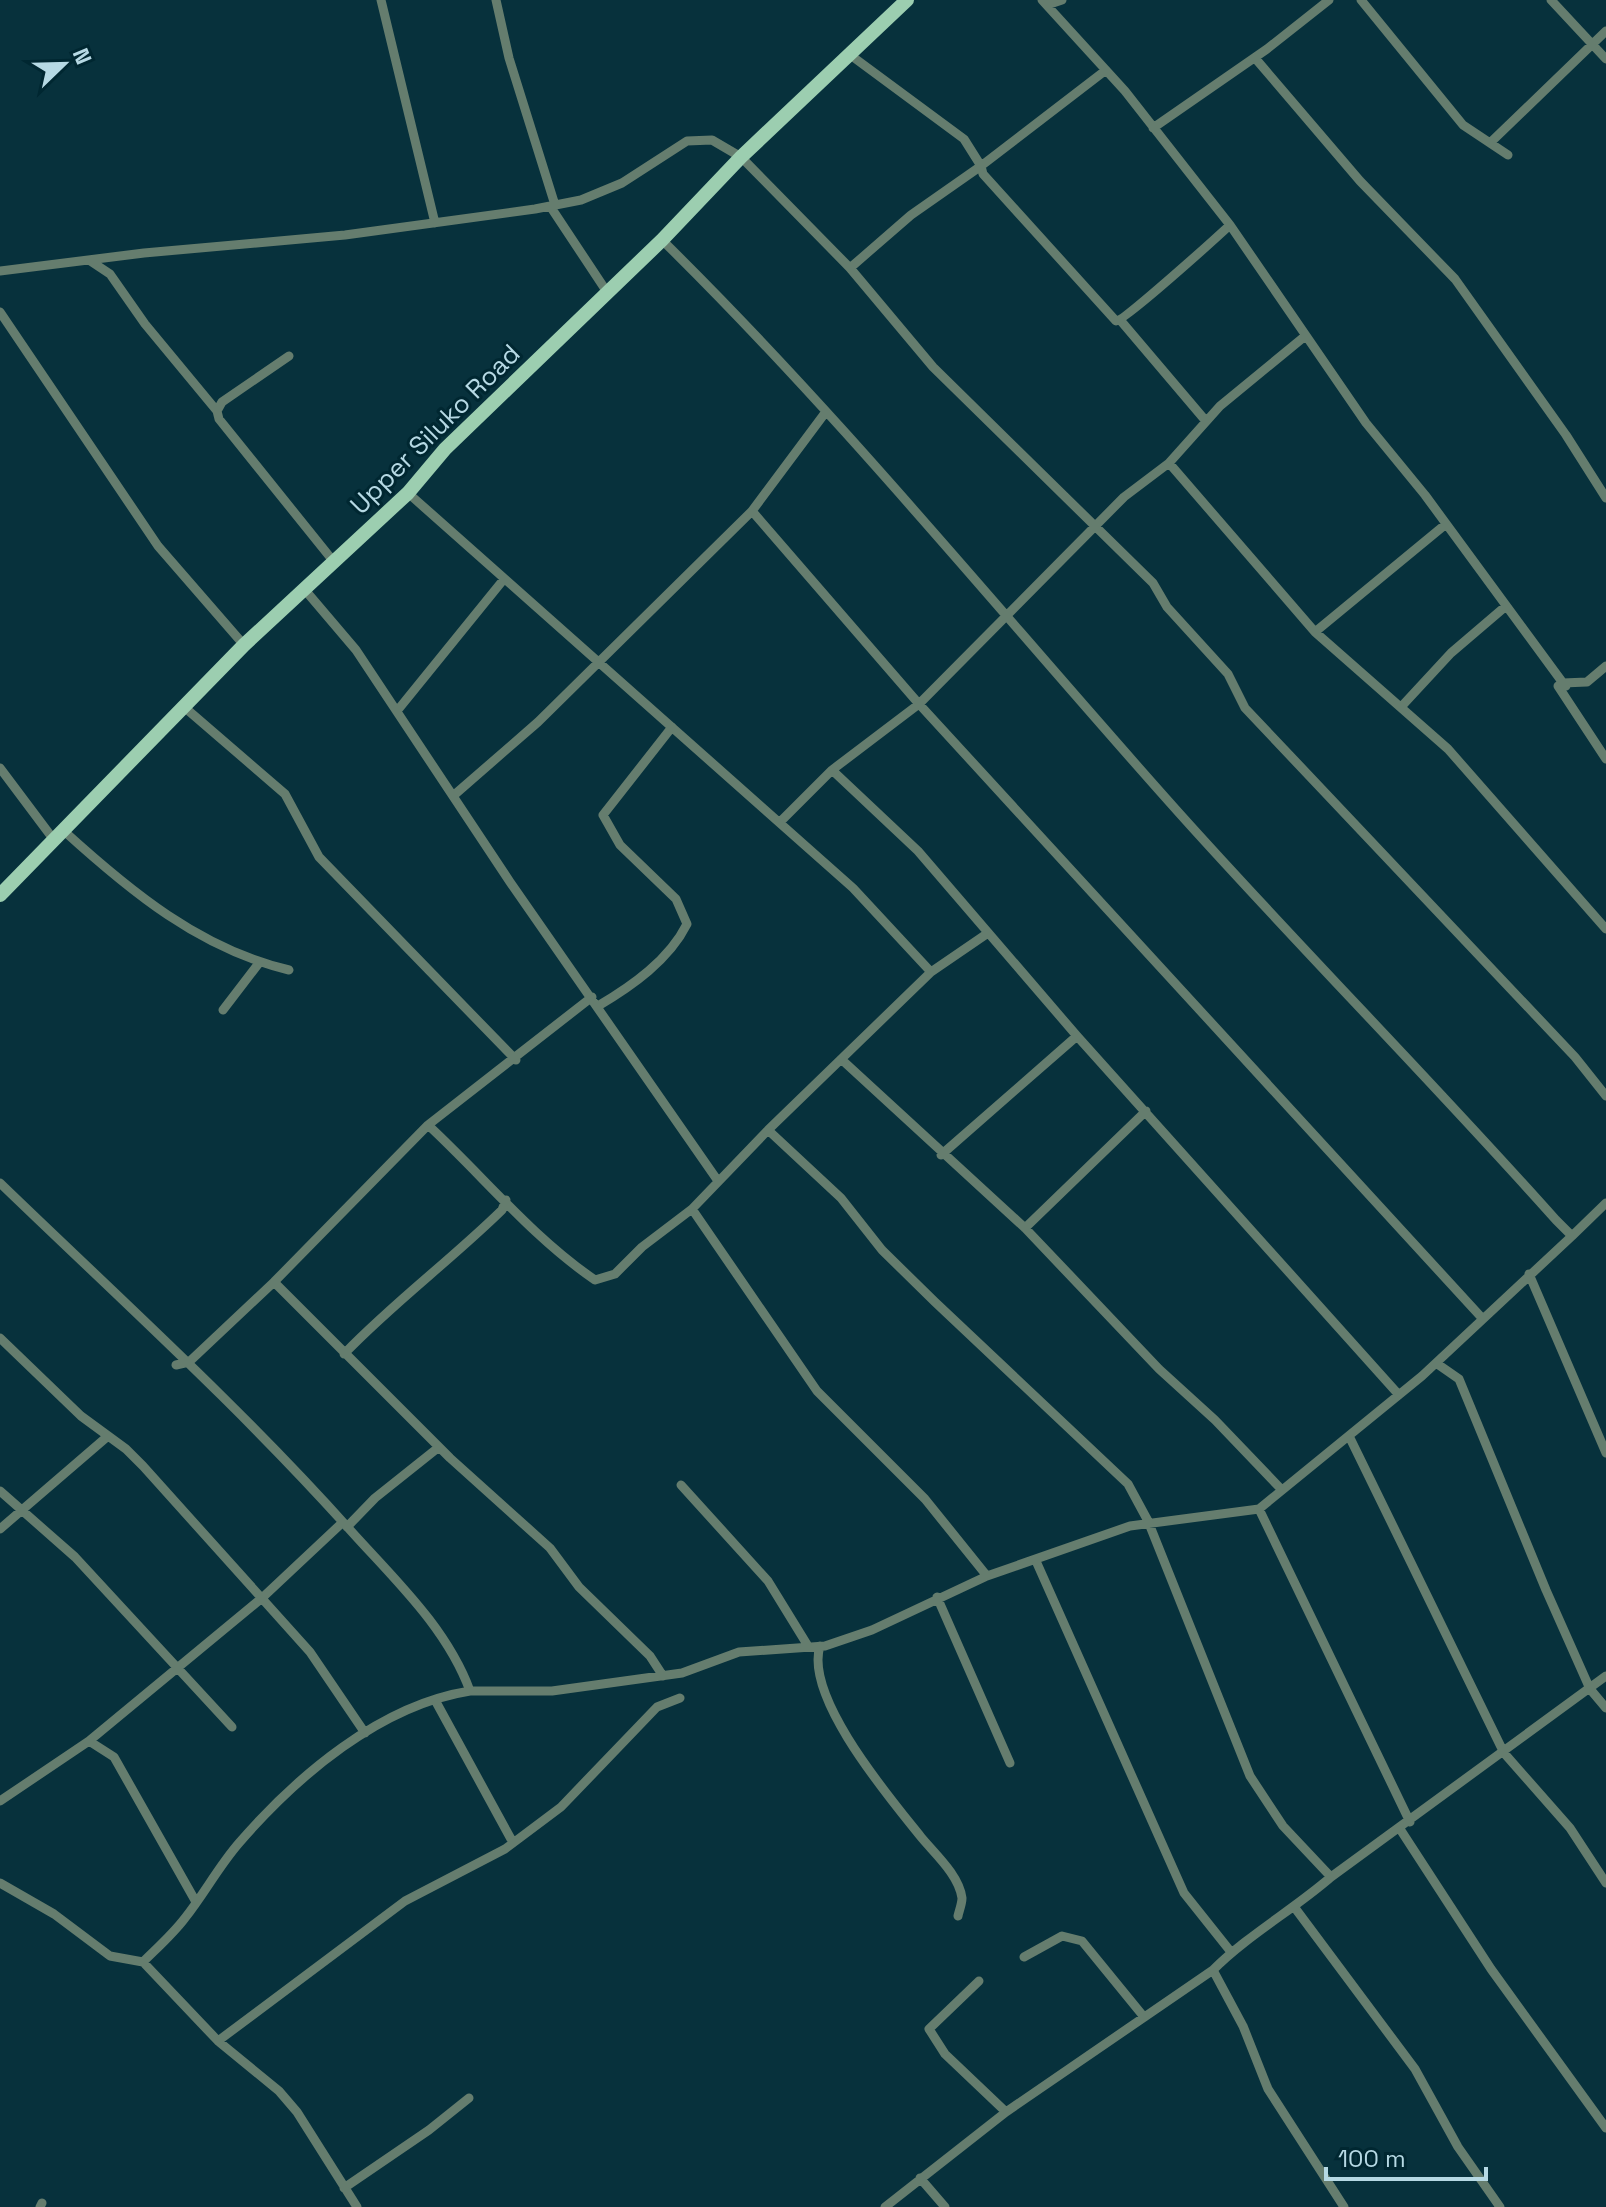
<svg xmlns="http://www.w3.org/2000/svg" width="1606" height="2207" font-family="'Space Grotesk',sans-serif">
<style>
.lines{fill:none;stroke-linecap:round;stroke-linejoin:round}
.minor{stroke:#657d6e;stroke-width:9}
.primary{stroke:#9cceb0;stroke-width:14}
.labels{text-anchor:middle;stroke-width:6;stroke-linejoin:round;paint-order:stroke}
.street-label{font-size:26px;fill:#b6d9e4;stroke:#002731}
</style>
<rect width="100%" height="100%" fill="#07313c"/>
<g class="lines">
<path class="minor" d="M381 0 435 223
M496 0 509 58 555 205
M1042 0 1125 91 1230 225 1366 423 1425 495 1563 683 1587 682 1606 666
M1361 0 1463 125 1508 155
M1551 0 1606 59
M1047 5 1062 0
M849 54 964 139 981 166 911 215 850 268
M1255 58 1360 181 1455 279 1566 435 1606 498
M1106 70 981 166 983 174 1116 321C1124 321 1216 238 1230 225
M1153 128 1267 49 1329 0
M1491 142 1606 31
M550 206 607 292
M662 240C846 421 1008 622 1180 814 1303 951 1433 1082 1556 1220L1572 1236 1606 1203
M89 260 110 274 145 324 217 411
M0 271 144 253 345 235 535 209 581 200 622 183 687 141 712 140 741 157 850 268 933 367 1153 583 1167 607 1228 674 1245 708 1575 1057 1606 1096
M0 312 158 546 244 645
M1121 321 1205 420
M289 356 222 402 217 411 219 419 334 562
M825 413 752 511 919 704 1482 1318
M1169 463 1315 632 1448 749 1606 929
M408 493 853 888 931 972
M305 590 356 650 510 882 718 1181
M1315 632 1446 524
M1566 686H1558L1606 759
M183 706 285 794 319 857 516 1060
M1401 707 1451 653 1506 606
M397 711 504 579
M0 768 54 840
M832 770 918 851 1077 1036 1399 1395
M453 796 538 722 752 511
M780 822 832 770 919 704 1124 497 1169 463 1220 406 1304 337
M64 831C130 891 200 949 289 970
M598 1006C632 986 669 960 687 924L676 899 620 845 603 815 672 727
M223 1010 259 963
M841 1059 1025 1228 1159 1369 1215 1420 1282 1490
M428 1125C484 1177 532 1237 595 1280L615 1274 642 1247 692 1209 768 1130 931 972 988 933
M768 1130 841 1198 882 1250 935 1302 1128 1484 1148 1521 1250 1776 1283 1826 1331 1877
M941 1155 1077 1036
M0 1183C118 1297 241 1408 351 1531 395 1580 447 1628 470 1691 380 1705 297 1776 239 1843 219 1866 204 1894 185 1918 173 1934 157 1948 143 1962
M692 1209 817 1391 925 1499 987 1576
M1025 1228 1146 1111
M1529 1274 1606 1453
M274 1282 450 1458 550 1548 579 1587 650 1656 663 1676
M0 1338 81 1416 126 1449 143 1466 310 1652 365 1733
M344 1354C393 1303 451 1260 502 1210L506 1200
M1436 1363 1459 1379 1546 1590 1590 1689 1606 1708
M176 1365 189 1362 274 1282 428 1125 592 997
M1350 1438 1504 1753 1570 1828 1606 1883
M681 1485 768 1581 808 1646
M0 1491 75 1557 232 1727
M1259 1509 1410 1822
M347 1527 375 1498 439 1447
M0 1529 108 1436
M1036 1561 1184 1893 1231 1952
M937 1597 1010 1763
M820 1646C804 1697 889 1797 921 1837 935 1854 959 1875 962 1898 962 1904 959 1911 958 1916
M470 1691H552L682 1673 739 1652 825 1646 872 1630 987 1576 1130 1526 1259 1509 1422 1376 1572 1236
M435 1700 511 1839
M89 1741 114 1757 196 1902
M0 1801 89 1741 262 1598 343 1522
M1400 1829 1491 1969 1606 2128
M0 1883 54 1914 110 1956 143 1962 218 2041 279 2091 297 2112 357 2207
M1295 1908 1415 2069 1458 2147 1500 2207
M1024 1957 1062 1936 1082 1941 1144 2017
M1213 1970 1243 2026 1268 2089 1344 2207
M979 1981 929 2029 945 2054 1006 2112
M218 2041 405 1901 505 1849 561 1807 657 1707 680 1698
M920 2178 945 2207
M344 2188 429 2130 469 2098
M40 2207 42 2203
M885 2207 1006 2112 1213 1970C1248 1935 1293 1910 1331 1877L1606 1676"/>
<path class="primary" d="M0 895 244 645 408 493 445 449 662 240 741 157 907 0"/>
</g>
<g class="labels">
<g class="street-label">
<text transform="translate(435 429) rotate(-45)" y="9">Upper Siluko Road</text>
</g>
</g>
<g transform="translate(64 64) rotate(67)" stroke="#002731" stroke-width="6" paint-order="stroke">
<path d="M0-6L14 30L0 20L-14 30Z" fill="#b6d9e4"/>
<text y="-12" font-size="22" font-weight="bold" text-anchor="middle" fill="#b6d9e4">N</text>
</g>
<path d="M1326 2167v12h160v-12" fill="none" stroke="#b6d9e4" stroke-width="4"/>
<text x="1338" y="2167" font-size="24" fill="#b6d9e4" stroke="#002731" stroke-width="6" paint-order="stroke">100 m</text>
</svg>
